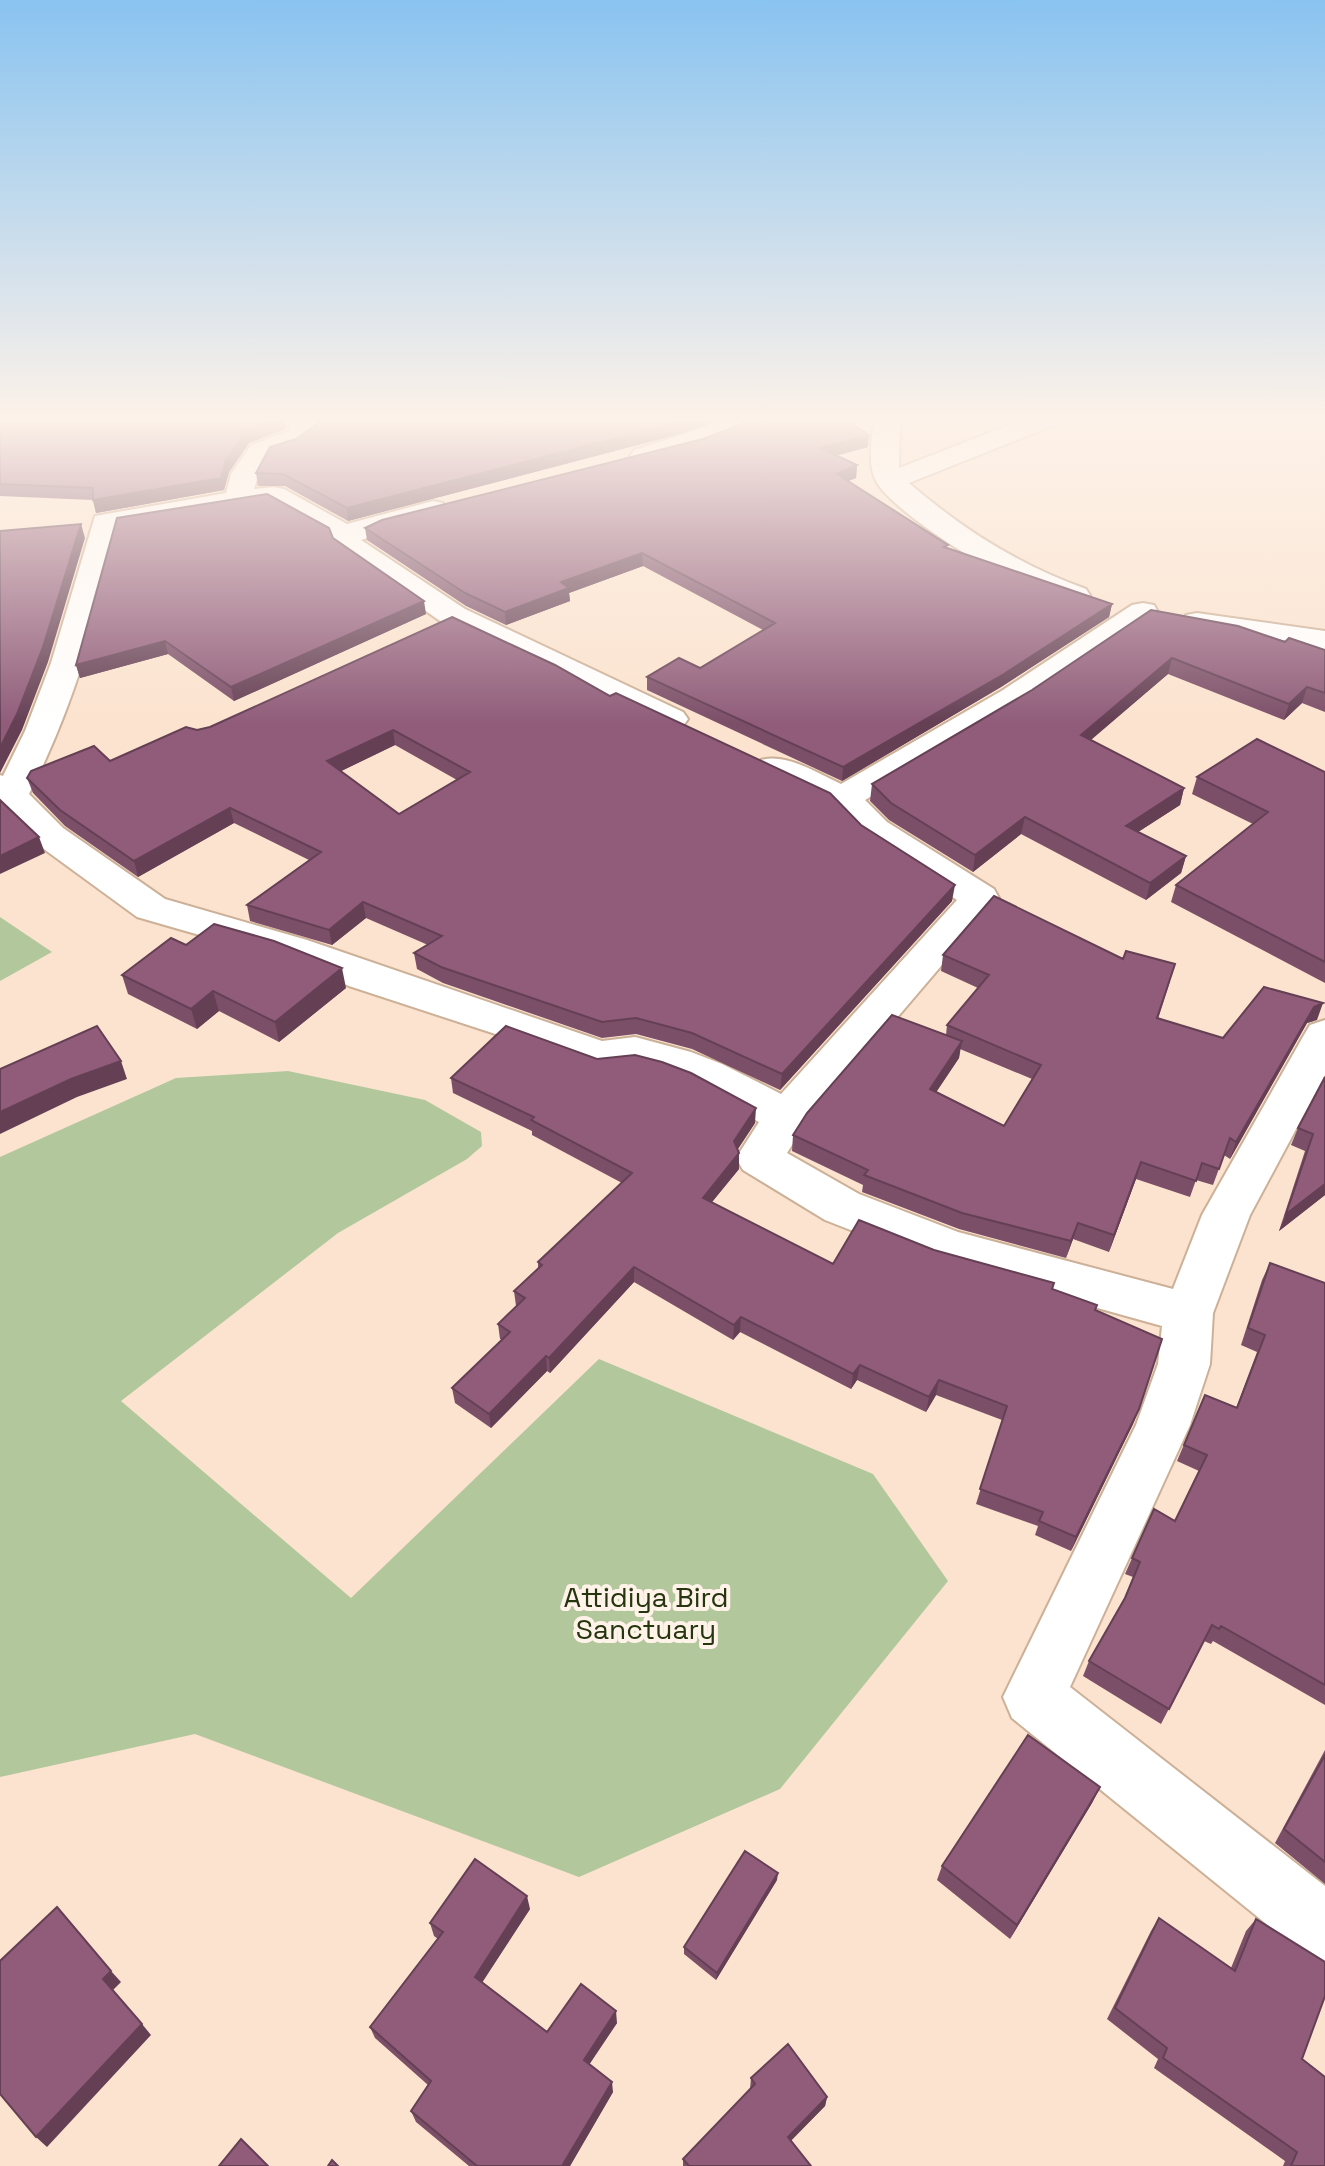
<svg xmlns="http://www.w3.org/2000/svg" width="1325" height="2166" font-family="'Space Grotesk',sans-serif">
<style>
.green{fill:#b2c79c}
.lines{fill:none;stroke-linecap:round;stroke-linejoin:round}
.minor-casing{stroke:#ccb097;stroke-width:4}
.minor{fill:#fff;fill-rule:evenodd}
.wall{fill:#7c4f69;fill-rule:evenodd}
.shaded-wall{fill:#654055}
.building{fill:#905c7a;stroke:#654055;stroke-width:2;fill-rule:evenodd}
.labels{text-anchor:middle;stroke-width:8;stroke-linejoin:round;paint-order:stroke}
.near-park-label{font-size:28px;fill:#25350e;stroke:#fff3e9}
</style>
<rect width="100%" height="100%" fill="#fbe3cf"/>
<path class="green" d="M0 917 52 952 0 981Z
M288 1071 425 1100 481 1132 482 1146 467 1159 338 1233 121 1401 351 1598 599 1359 873 1474 948 1581 780 1789 579 1877 195 1734 0 1777V1157L176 1078Z"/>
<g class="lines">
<defs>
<path id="minor" d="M280 420H312L323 430 296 449 270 457 259 474 254 489 274 487 284 489 347 524 433 501 443 503 447 509 443 515 361 540 465 609 683 712 688 719 683 726 671 729 659 726 443 623 337 549 333 539 270 504 118 528C98 621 72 710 29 794L63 828 165 899 307 940 602 1041 635 1037 691 1052 722 1064 781 1094 957 900 861 838 830 806 761 774 755 767 761 760C787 753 817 773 841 784L1003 690 1132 605 1143 603 1154 605 1158 612 1154 619 1027 704 865 800 887 822 994 889 999 898 803 1128 787 1153 859 1194 958 1232 1173 1289 1202 1215 1304 1035 1310 1025 1325 1020V1075L1250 1215 1213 1313 1210 1364 1190 1425 1070 1687 1325 1886V1962L1301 1952 1012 1718 1003 1697 1136 1425 1158 1364 1162 1326 932 1262 825 1220 743 1170 736 1158 759 1122 692 1086 663 1075 635 1067 598 1072 583 1068 544 1050 349 986 279 958 137 917 37 844 0 806V775L3 776 25 731 51 663 95 516 226 493 231 474 251 445 291 430Z
M728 420H766L762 425C734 436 660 468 634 462L630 456 634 450Z
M874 420H900L899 468 1022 420H1058L1054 425 909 483C962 529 1019 565 1086 589L1090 595 1086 601C1046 611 895 517 876 481 867 463 872 440 874 420Z
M1197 613 1325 631V651L1186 629 1181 622 1186 615Z"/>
</defs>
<use href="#minor" class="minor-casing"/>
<use href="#minor" class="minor"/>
</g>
<path class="wall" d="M0 420H284L285 429 249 443 229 472 224 490 96 513 93 500 0 496Z
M316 420H719L683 433 348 521 285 486H258L256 473 296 439 319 423Z
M850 422 868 447 836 456 857 465 856 478 848 481 947 548 1112 604 1109 617 1001 687 842 781 647 690V677L700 668 763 630 643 566 569 593 570 601 506 625 466 606 367 540 365 528 703 439Z
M333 538 426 614 234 701 168 654 80 678 76 665Z
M1151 610 1325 650V712L1302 703 1284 720 1168 674 1090 740 1184 788 1180 805 1138 832 1186 856 1181 873 1146 900 1021 834 973 872 889 820 870 801 872 784 1032 690Z
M610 696 861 825 952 901 780 1090 692 1049 636 1034 602 1038 443 983 417 969 414 953 428 945 366 918 332 945 250 921 247 905 309 860 234 823 138 877 65 826 33 793 27 778 110 761 197 730ZM395 745 457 780 399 814 341 771Z
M1325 772V983L1171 902 1176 885 1253 824 1192 794 1197 777Z
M186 945 346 988 279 1042 219 1011 197 1029 128 994 122 975Z
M943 955 1123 959 1170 981 1158 1019 1223 1038 1317 1020 1307 1023 1230 1159 1224 1155 1213 1185 1196 1180 1190 1197 1136 1179 1109 1252 1073 1239 1066 1258 959 1229 862 1192 863 1185 792 1151 793 1135 946 1035 947 1025 978 988 941 971ZM960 1049 1032 1079 1004 1126 936 1092 959 1058Z
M1325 1077V1195L1279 1231 1305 1151 1291 1145 1298 1128Z
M451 1078 755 1123 738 1149 739 1169 712 1202 833 1264 934 1250 1054 1283 1052 1289 1096 1310 1139 1409 1133 1424 1071 1551 1035 1535 1038 1526 976 1504 1002 1420 936 1395 926 1412 857 1380 851 1389 740 1332 733 1340 634 1282 550 1373 547 1371 491 1428 455 1403 452 1388 502 1340 500 1339 498 1324 516 1306 514 1291 538 1268V1262L622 1183 532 1135V1131L453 1093Z
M1270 1263 1325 1283V1705L1213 1641 1211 1644 1204 1641 1161 1724 1083 1676 1089 1661 1124 1599 1133 1577 1125 1574 1154 1509 1175 1521 1199 1471 1177 1461 1205 1395 1236 1408 1257 1352 1241 1345 1262 1280Z
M1325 1750V1884L1275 1843Z
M1100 1787 1092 1803 1010 1939 937 1880 942 1866Z
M777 1880 716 1980 684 1954V1947Z
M530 1909 482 1982 547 2032 617 2023 589 2064 613 2092 570 2166H469L416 2122 411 2111 428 2085 375 2038 370 2027 438 1939 434 1936 430 1923Z
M1159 1918 1231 1968 1246 1931 1256 1919 1302 2059 1325 2166H1283L1285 2161 1154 2068 1158 2059 1107 2019 1151 1931Z
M751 2078 827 2097 825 2106 791 2140 811 2166H683V2159L750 2089Z"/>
<path class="shaded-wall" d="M275 420H284L285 429 249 443 229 472 224 490 96 513 93 500 226 460 246 431Z
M686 420H719L683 433 348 521 347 508Z
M869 435 868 447 819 460 820 448Z
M857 465 856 478 836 486 837 474Z
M81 524 85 538 48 662 22 730 0 773V748Z
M642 553 643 566 569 593 570 601 506 625 505 612 561 582Z
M424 601 426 614 234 701 231 687Z
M1112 604 1109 617 1001 687 842 781 843 767Z
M165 641 168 654 80 678 76 665Z
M1172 658 1168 674 1077 752 1081 735Z
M1307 687 1302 703 1284 720 1289 704Z
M393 730 395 745 329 777 327 761Z
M1184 788 1180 805 1121 843 1126 826Z
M230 808 234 823 138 877 134 861Z
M1025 817 1021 834 973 872 975 855Z
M39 837 45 853 0 874V856Z
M1186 856 1181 873 1146 900 1150 883Z
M955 885 952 901 780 1090 782 1074Z
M363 902 366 918 332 945 329 930Z
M342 968 346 988 279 1042 275 1022Z
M213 991 219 1011 197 1029 191 1009Z
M1323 1003 1317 1020 1307 1023 1230 1159 1236 1142 1314 1007Z
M962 1041 959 1058 927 1106 930 1089Z
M121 1061 127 1079 77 1097 0 1134V1112L71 1079Z
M756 1108 755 1123 733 1156 734 1141Z
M739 1153V1169L703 1213V1198Z
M1141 1162 1136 1179 1109 1252 1114 1235Z
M1325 1184V1195L1279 1231 1286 1214Z
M1078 1223 1073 1239 1066 1258 1071 1241Z
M634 1267V1282L550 1373 549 1358Z
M741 1317 740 1332 733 1340 734 1325Z
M546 1356 547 1371 491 1428 489 1414Z
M860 1365 857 1380 851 1389 853 1374Z
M939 1380 936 1395 926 1412 929 1397Z
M1139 1409 1133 1424 1071 1551 1076 1537Z
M1100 1787 1092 1803 1010 1939 1017 1925Z
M778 1873 777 1880 716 1980 717 1973Z
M527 1896 530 1909 478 1989 475 1977Z
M111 1971 121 1982 112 1991 103 1979Z
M616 2011 617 2023 585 2071 584 2060Z
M142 2024 151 2035 47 2147 36 2137Z
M612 2082 613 2092 570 2166H562Z
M827 2097 825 2106 786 2146 788 2137Z"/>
<path class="building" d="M0 420H275L246 431 226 460 221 478 93 500V488L0 484Z
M686 420 347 508 283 474 256 473 270 447 296 439 323 420Z
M752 420H846L869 435 820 448 857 465 837 474 948 545 944 547 1112 604 1004 674 843 767 647 677 679 658 700 668 775 623 642 553 561 582 569 588 505 612 465 593 365 528 382 520 703 439Z
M267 494 329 528 333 538 424 601 231 687 165 641 76 665 117 518Z
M81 524 43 647 17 714 0 748V531Z
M1151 610 1238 626 1285 642 1289 638 1325 650V693L1307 687 1289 704 1172 658 1081 735 1184 788 1126 826 1186 856 1150 883 1025 817 975 855 891 803 872 784 1032 690Z
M452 617 555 665 610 696 616 693 830 793 861 825 955 885 782 1074 692 1033 636 1018 602 1022 441 967 414 953 442 936 363 902 329 930 247 905 321 852 230 808 134 861 60 810 27 778 31 771 94 746 110 761 186 727 197 730 210 727ZM393 730 470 772 399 814 327 761Z
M1257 739 1325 772V962L1176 885 1268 812 1197 777Z
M0 800 39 837 0 856Z
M994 896 1123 959 1126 951 1175 964 1157 1018 1223 1038 1264 987 1323 1003 1314 1007 1236 1142 1230 1138 1219 1169 1202 1163 1196 1181 1141 1162 1114 1235 1078 1223 1071 1241 962 1213 864 1175 868 1170 793 1135 807 1113 892 1015 962 1041 930 1089 1004 1126 1041 1065 947 1025 989 975 943 955Z
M214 924 274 941 342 968 275 1022 213 991 191 1009 122 975 171 938 186 945Z
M97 1026 121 1061 71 1079 0 1112V1069Z
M506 1026 597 1059 635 1055 662 1062 691 1073 756 1108 734 1141 739 1153 703 1198 833 1264 859 1220 934 1250 1054 1283 1052 1289 1097 1305 1095 1310 1162 1339 1139 1409 1076 1537 1039 1521 1043 1512 980 1489 1007 1406 939 1380 929 1397 860 1365 853 1374 741 1317 734 1325 634 1267 549 1358 546 1356 489 1414 452 1388 510 1332 498 1324 525 1298 514 1291 542 1265 538 1262 632 1173 531 1120 534 1117 451 1078Z
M1325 1077V1184L1286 1214 1313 1134 1298 1128Z
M1270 1263 1325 1283V1685L1221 1626 1219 1629 1212 1625 1169 1709 1089 1661 1125 1598 1140 1562 1132 1558 1154 1509 1175 1521 1207 1455 1184 1445 1205 1395 1237 1408 1265 1335 1248 1328Z
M1028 1735 1100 1787 1017 1925 942 1866Z
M1325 1755V1862L1284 1829Z
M745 1851 778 1873 717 1973 684 1947Z
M475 1859 527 1896 475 1977 547 2032 581 1984 616 2011 584 2060 612 2082 562 2166H477L411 2111 431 2081 370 2027 443 1932 430 1923Z
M57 1907 111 1971 103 1979 142 2024 36 2137 0 2094V1961Z
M1159 1918 1235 1971 1256 1919 1325 1962V1996L1302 2059 1325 2077V2166H1291L1297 2152 1163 2058 1167 2048 1115 2008Z
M788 2044 827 2097 788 2137 811 2166H689L683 2159 755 2084 751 2078Z
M241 2139 268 2166H219Z
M332 2160 338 2166H328Z"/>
<linearGradient id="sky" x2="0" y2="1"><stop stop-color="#89c3f0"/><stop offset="0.58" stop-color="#fdf2e9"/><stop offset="1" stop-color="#fdf2e9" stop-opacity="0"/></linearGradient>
<rect width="1325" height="723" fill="url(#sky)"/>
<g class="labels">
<g class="near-park-label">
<text x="646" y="1607">Attidiya Bird<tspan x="646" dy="32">Sanctuary</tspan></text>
</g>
</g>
</svg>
